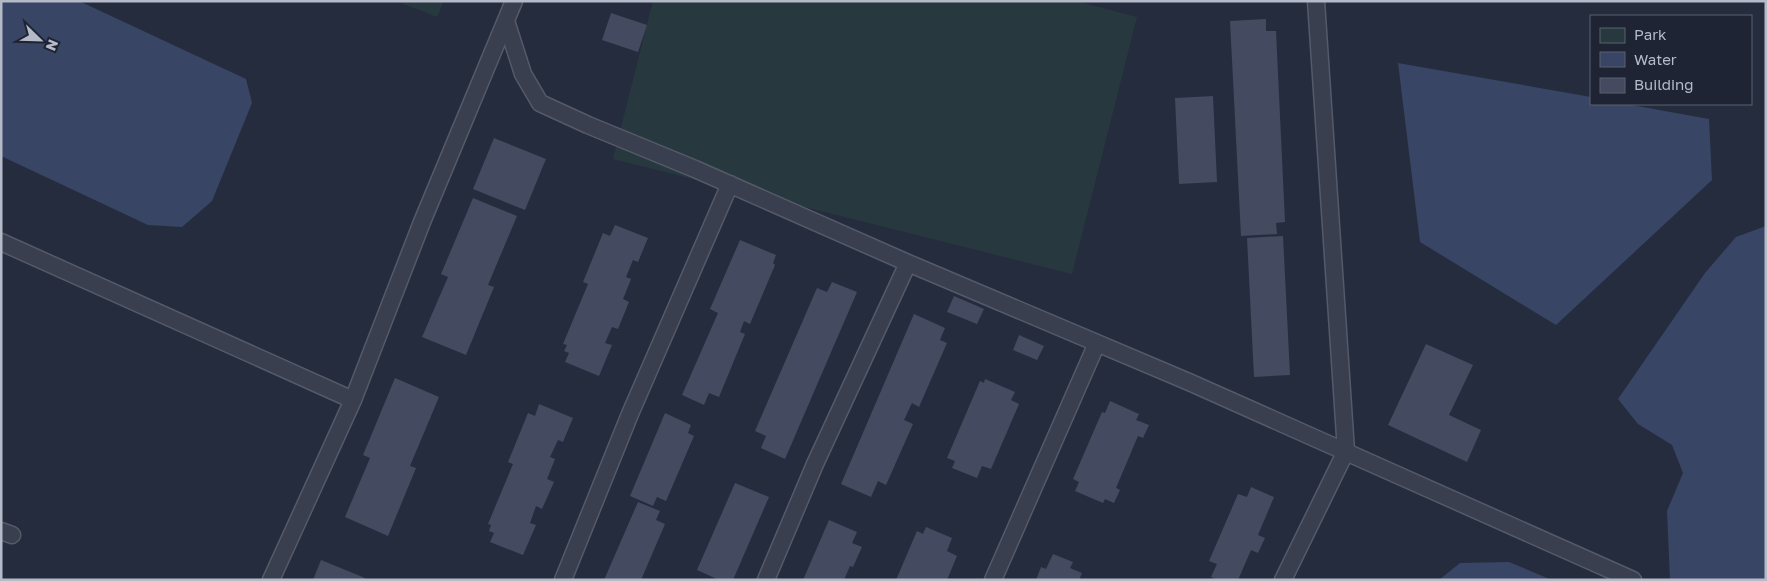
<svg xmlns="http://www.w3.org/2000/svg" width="1767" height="581" font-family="'Golos Text',sans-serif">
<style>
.green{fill:#27393f}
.water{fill:#394565}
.building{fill:#444b60}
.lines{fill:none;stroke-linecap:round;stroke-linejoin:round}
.service-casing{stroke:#545a69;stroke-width:19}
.service{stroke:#393f4e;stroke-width:16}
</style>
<rect width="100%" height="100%" fill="#252c3e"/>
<path class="green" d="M396 1H444L437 17Z
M653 1H1076L1137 17 1072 274 613 159Z"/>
<path class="water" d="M1 1H79L246 79 252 103 212 201 182 227 148 225 1 156Z
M1398 63 1591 97V104H1626L1709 119 1712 180 1556 325 1420 242Z
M1766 226V580H1670L1667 511 1683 473 1672 445 1638 424 1618 399 1705 273 1736 237Z
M1509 562 1552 580H1439L1460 563Z"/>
<path class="building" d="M611 13 647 25 638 52 602 40Z
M1266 19V31H1276L1285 222 1276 223 1277 234 1241 236 1230 21Z
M1213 96 1217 182 1179 184 1175 98Z
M494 138 546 159 525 210 473 189Z
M473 198 517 216 488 285 494 287 466 355 422 337 448 277 441 274Z
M615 225 648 238 638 262 633 260 626 277 631 279 623 299 629 302 618 329 612 327 605 343 612 345 599 376 565 362 569 353 564 351 567 345 563 344 588 284 583 282 603 233 610 236Z
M1283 236 1290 375 1254 377 1247 238Z
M740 240 776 255 773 263 775 265 750 324 744 321 740 332 745 334 719 397 709 393 704 405 682 395 718 313 710 309Z
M832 282 857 292 785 459 761 448 766 436 755 431 817 288 827 292Z
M954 296 984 309 977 324 947 312Z
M914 314 945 328 940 340 947 343 919 407 912 403 904 420 913 424 886 485 878 481 871 497 841 484Z
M1019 335 1044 346 1037 360 1013 350Z
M1426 344 1473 365 1449 415 1481 430 1467 462 1388 425Z
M395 378 439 397 410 466 416 468 388 536 345 517 370 458 363 455Z
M985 379 1015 392 1011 400 1019 404 991 469 982 466 977 478 952 468 955 461 947 458 980 381 984 383Z
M1110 401 1139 414 1136 420 1149 425 1143 438 1138 436 1116 488 1120 490 1114 503 1105 499 1103 503 1075 491 1079 482 1073 479 1102 412 1105 413Z
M539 404 573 418 563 442 558 440 550 457 555 459 547 479 554 482 542 509 536 506 530 523 536 525 523 555 490 542 494 533 489 531 491 525 488 524 513 464 508 462 528 413 535 416Z
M665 413 691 425 688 433 694 436 666 501 657 497 653 506 630 496Z
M735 483 769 497 733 580H719L697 570Z
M1251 487 1274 497 1258 535 1265 538 1258 553 1251 550 1238 580H1218L1211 577 1217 564 1209 561 1238 494 1247 497Z
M638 502 660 511 656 520 665 524 641 580H604Z
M829 520 857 532 852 543 862 547 853 567 850 566 844 580H803Z
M926 527 952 538 947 551 957 556 947 580H896L917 531 923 534Z
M1053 554 1073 562 1070 568 1082 573 1079 580H1036L1041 567 1046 569Z
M321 560 365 578 364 580H313Z"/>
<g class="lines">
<defs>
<path id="service" d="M506 21 523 74 540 103 588 125 695 169 908 263 1189 382 1633 580
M1 242 353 400
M1 531 12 535
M271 580 353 400 422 222 514 1
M563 580 630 414 730 184
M766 580 815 464 908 263
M993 580 1097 343
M1283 580 1346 451 1316 1"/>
</defs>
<use href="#service" class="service-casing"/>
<use href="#service" class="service"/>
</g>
<rect width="1767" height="581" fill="none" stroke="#b5bac9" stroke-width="5"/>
<rect x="1590" y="15" width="162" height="90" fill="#1e2433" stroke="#5a606f"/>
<rect x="1600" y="28" width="25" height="15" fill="#27393f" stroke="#5a606f"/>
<text x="1634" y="40" font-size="15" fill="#b5bac9">Park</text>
<rect x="1600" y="52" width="25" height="15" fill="#394565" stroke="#5a606f"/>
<text x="1634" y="65" font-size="15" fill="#b5bac9">Water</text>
<rect x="1600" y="78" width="25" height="15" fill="#444b60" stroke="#5a606f"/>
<text x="1634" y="90" font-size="15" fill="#b5bac9">Building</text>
<g transform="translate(40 40) rotate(113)" stroke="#1e2433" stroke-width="4" paint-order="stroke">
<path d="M0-4L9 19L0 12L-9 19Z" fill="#b5bac9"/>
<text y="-8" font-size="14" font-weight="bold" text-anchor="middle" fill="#b5bac9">N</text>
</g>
</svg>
